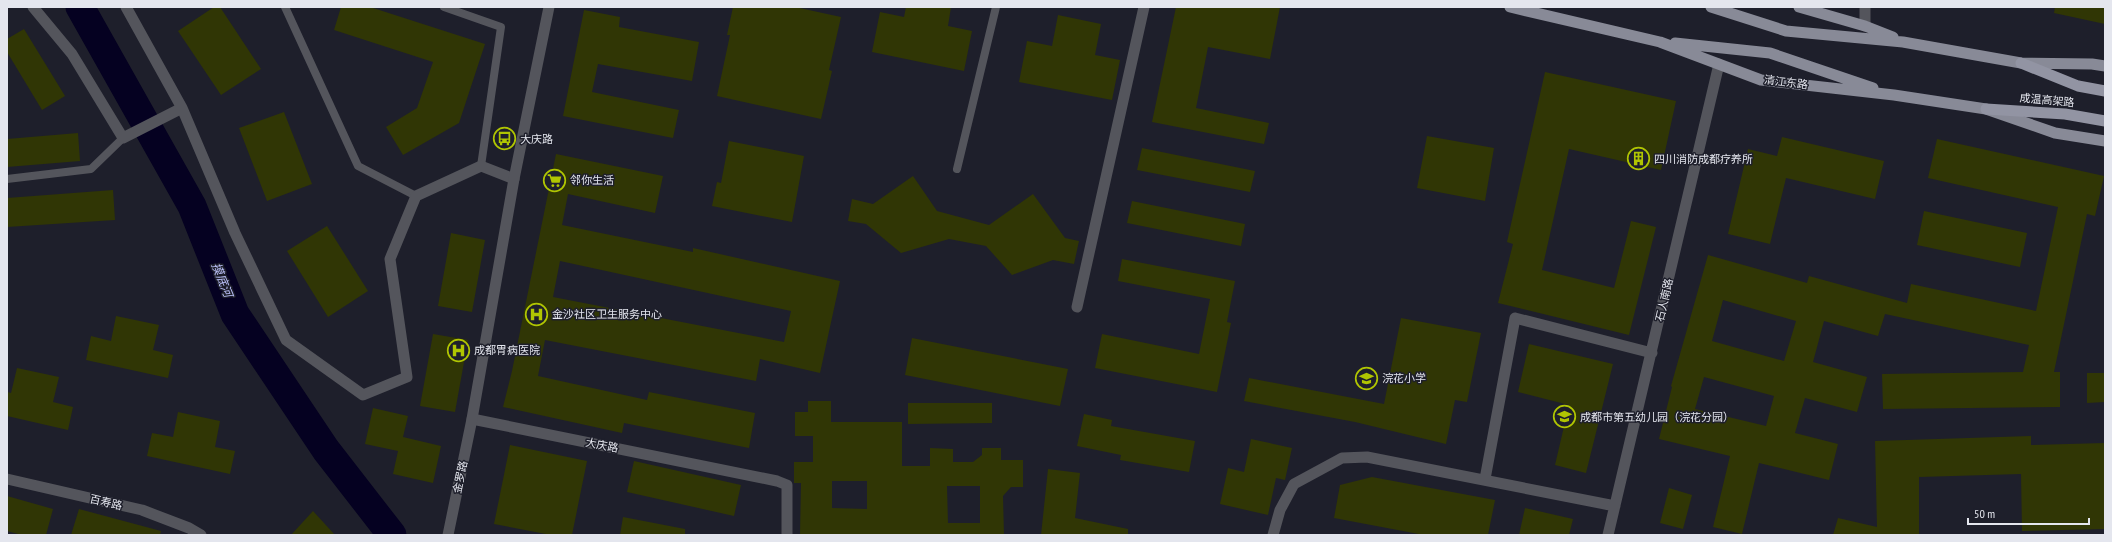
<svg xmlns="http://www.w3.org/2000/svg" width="2112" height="542" font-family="'PT Sans Narrow','Noto Sans SC',sans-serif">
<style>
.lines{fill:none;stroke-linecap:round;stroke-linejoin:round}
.river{stroke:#050121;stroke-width:29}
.building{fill:#303605;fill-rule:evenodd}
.service{stroke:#54555c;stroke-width:8}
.minor{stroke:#54555c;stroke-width:11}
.tertiary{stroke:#54555c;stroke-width:11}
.primary{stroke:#888a97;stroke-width:11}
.trunk{stroke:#9294a3;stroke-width:11}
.labels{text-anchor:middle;stroke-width:3;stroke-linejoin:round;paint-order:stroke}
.street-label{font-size:11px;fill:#e4e6ee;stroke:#1e1f2b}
.poi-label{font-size:11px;fill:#e4e6ee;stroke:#1e1f2b;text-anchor:start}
.water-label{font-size:12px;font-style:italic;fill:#bbc1f9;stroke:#1e1f2b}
</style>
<rect width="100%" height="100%" fill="#1e1f2b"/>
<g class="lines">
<path class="river" d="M80 7 192 206 235 314 326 450 392 535"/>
</g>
<path class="building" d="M214 7H220L261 69 221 95 178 31Z
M341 7H370L485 44 459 123 403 155 386 127 417 108 433 62 334 30Z
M733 7H795L841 17 829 70 832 71 821 119 717 96 730 35H727Z
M906 7H951L948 26 972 31 964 71 872 52 880 12 904 17Z
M1176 7H1280L1270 59 1208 47 1196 108 1269 123 1264 144 1152 122Z
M2055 7H2105V24L2054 13Z
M584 10 620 17 619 27 699 42 692 81 598 64 592 92 679 110 673 138 563 116Z
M1058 15 1101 24 1095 55 1120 60 1112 100 1019 82 1027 41 1052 46Z
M24 29 65 96 42 110 7 52V39Z
M1545 72 1676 101 1661 170 1569 149 1542 270 1614 288 1631 221 1656 227 1629 335 1498 303 1513 244 1507 242Z
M284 112 312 184 267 201 239 128Z
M78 133 80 161 7 167V139Z
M1427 136 1494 148 1485 201 1417 188Z
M1782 137 1884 161 1875 199 1786 178 1770 244 1728 234 1748 149 1777 156Z
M1937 139 2104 176 2095 216 2087 214 2054 372H2060V407L1883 409 1882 374 2023 372 2029 345 1885 314 1878 336 1824 321 1813 362 1867 377 1857 412 1805 398 1795 433 1838 444 1829 480 1759 463 1742 534 1713 527 1730 456 1659 439 1672 387 1671 386 1708 255 1807 283 1809 276 1907 303 1911 284 2036 311 2058 207 1928 178ZM1723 300 1796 321 1784 361 1712 341ZM1704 377 1774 396 1766 426 1695 409Z
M729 141 804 156 792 222 712 206 717 182 721 183Z
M1142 148 1255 171 1250 192 1137 170Z
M556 154 663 176 655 213 568 194 562 225 693 252V248L840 281 820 373 760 359 756 381 545 340 538 376 647 400 649 392 755 413 749 448 624 423 622 433 503 407 512 371ZM560 261 791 311 784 342 553 297Z
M913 176 937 211 989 225 1033 194 1065 238 1079 241 1074 264 1053 260 1012 275 986 246 949 239 901 253 866 224 848 221 852 199 873 204Z
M113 190 115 220 7 227V198Z
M1132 201 1245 224 1241 246 1127 223Z
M1924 211 2027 233 2020 267 1917 245Z
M327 226 368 291 328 317 287 251Z
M451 233 485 240 472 312 438 306Z
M1122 259 1235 281 1227 322 1231 323 1217 392 1095 368 1102 334 1199 354 1210 299 1118 281Z
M116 316 159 325 153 350 173 355 168 378 86 360 91 336 111 341Z
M1401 318 1481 333 1467 402 1455 400 1446 444 1355 422 1244 401 1249 378 1384 404Z
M433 334 468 340 455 412 420 406Z
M912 338 1068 369 1060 406 905 375Z
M1529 344 1613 364 1586 473 1555 465 1569 405 1518 392Z
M17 368 59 377 53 402 73 407 68 430 7 416V392L11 393Z
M2087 373H2105V402L2087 403Z
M808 401H831V422H902V466H930V448L953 449V462H973L982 455V448H1001V460H1023V487H1011L1003 496 1004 535H800L801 483H794V462H813V436H795V412H808ZM832 481H867V509L832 508ZM947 486H980V523H948Z
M908 403H992V423L908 424Z
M373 408 408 416 403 437 441 446 433 483 393 474 398 451 365 444Z
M178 412 220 421 215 447 235 451 230 474 147 456 152 433 173 437Z
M1084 414 1112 420 1111 426 1195 441 1189 472 1120 460 1121 455 1077 446Z
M2031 436V445L2105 443V529L2022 531 2021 474 1919 477V535H1833L1838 518 1877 527 1875 441Z
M1251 439 1292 448 1285 480 1276 478 1268 515 1220 504 1228 468 1244 472Z
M510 445 587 461 572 535H551L494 524Z
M634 461 741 485 734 516 627 492Z
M1048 469 1080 473 1075 518 1128 529V535H1041Z
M1372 477 1495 500 1488 535H1424L1334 518 1340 485Z
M1669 488 1692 495 1683 529 1660 523Z
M7 496 53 509 46 535H22L7 531Z
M1525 508 1573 519 1569 535H1519Z
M79 509 161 531 160 535H71Z
M313 511 335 535H291Z
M623 517 685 529V535H620Z"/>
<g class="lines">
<path class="service" d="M285 7 358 166 416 196
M444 7 501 27 481 166
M957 169 996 7
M7 179 91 169 123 138"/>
<path class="minor" d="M33 7 72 54 123 138 182 108
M126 7 182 108 235 233 286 340 363 395 407 377 390 259 416 196 481 166 514 179
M1865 7V26
M1077 307 1144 7
M472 419 777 481 787 485V535
M7 479 142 510 189 528 201 535
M1485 479 1515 318 1652 353
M1273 535 1280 510 1294 484 1342 458 1367 457 1615 506
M1608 535 1719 64"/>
<path class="tertiary" d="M448 535 472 419 514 179 549 7"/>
<path class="primary" d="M1510 7 1660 42 1761 80 1894 95 1986 109 2055 133 2105 141
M1711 7 1786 31 1903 42 2021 63 2092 64 2105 66
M1799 7 1865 26 1893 37
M1675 43 1770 53 1873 88"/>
<path class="trunk" d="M2021 63 2078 86 2105 91
M1986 109 2065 114 2105 121"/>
</g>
<defs>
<symbol id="bus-ring" viewBox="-11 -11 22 22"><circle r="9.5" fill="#1e1f2b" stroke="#b0c502" stroke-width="1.5"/><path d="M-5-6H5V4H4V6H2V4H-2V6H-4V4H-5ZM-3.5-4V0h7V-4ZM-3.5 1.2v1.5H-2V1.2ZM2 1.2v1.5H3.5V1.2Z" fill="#b0c502"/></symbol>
<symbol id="building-ring" viewBox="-11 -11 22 22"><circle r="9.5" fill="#1e1f2b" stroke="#b0c502" stroke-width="1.5"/><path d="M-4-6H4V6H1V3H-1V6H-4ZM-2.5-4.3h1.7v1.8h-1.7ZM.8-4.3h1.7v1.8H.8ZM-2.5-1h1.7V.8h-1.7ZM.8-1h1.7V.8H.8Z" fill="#b0c502"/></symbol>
<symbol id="supermarket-ring" viewBox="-11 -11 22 22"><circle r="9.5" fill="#1e1f2b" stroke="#b0c502" stroke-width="1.5"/><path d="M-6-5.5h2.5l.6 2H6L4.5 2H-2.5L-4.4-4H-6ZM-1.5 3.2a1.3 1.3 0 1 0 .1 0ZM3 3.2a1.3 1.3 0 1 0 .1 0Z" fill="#b0c502"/></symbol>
<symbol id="hospital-ring" viewBox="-11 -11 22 22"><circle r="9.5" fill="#1e1f2b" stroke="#b0c502" stroke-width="1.5"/><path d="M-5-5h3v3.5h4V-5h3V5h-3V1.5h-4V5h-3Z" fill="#b0c502"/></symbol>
<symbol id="school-ring" viewBox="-11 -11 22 22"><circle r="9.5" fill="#1e1f2b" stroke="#b0c502" stroke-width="1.5"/><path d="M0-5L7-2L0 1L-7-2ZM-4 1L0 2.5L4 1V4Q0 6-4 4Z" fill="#b0c502"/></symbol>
</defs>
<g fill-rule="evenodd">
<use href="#bus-ring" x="492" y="126" width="25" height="25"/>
<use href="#building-ring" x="1626" y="146" width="25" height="25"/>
<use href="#supermarket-ring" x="542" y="168" width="25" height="25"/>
<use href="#hospital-ring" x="524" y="302" width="25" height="25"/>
<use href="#hospital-ring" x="446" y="338" width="25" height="25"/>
<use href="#school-ring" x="1354" y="366" width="25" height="25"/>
<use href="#school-ring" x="1552" y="404" width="25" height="25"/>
</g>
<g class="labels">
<g class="street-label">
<text transform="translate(1786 82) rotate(7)" y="4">清江东路</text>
<text transform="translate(2047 100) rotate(5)" y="4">成温高架路</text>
<text transform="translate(1664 300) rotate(-77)" y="4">石人南路</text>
<text transform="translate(602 445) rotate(11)" y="4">大庆路</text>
<text transform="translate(460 477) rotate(-78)" y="4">金罗路</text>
<text transform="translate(106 502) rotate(13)" y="4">百寿路</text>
</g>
<g class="poi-label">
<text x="520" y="143">大庆路</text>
<text x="1654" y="163">四川消防成都疗养所</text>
<text x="570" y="184">邻你生活</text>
<text x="552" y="318">金沙社区卫生服务中心</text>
<text x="474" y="354">成都胃病医院</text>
<text x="1382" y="382">浣花小学</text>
<text x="1580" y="421">成都市第五幼儿园（浣花分园）</text>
</g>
<g class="water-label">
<text transform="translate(222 280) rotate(68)" y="4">摸底河</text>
</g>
</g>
<rect width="2112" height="542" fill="none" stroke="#e4e6ee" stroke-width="16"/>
<path d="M1968 518v6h121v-6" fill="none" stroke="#e4e6ee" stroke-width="2"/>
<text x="1974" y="518" font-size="12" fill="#e4e6ee" stroke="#1e1f2b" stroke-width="3" paint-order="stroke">50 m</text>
</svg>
